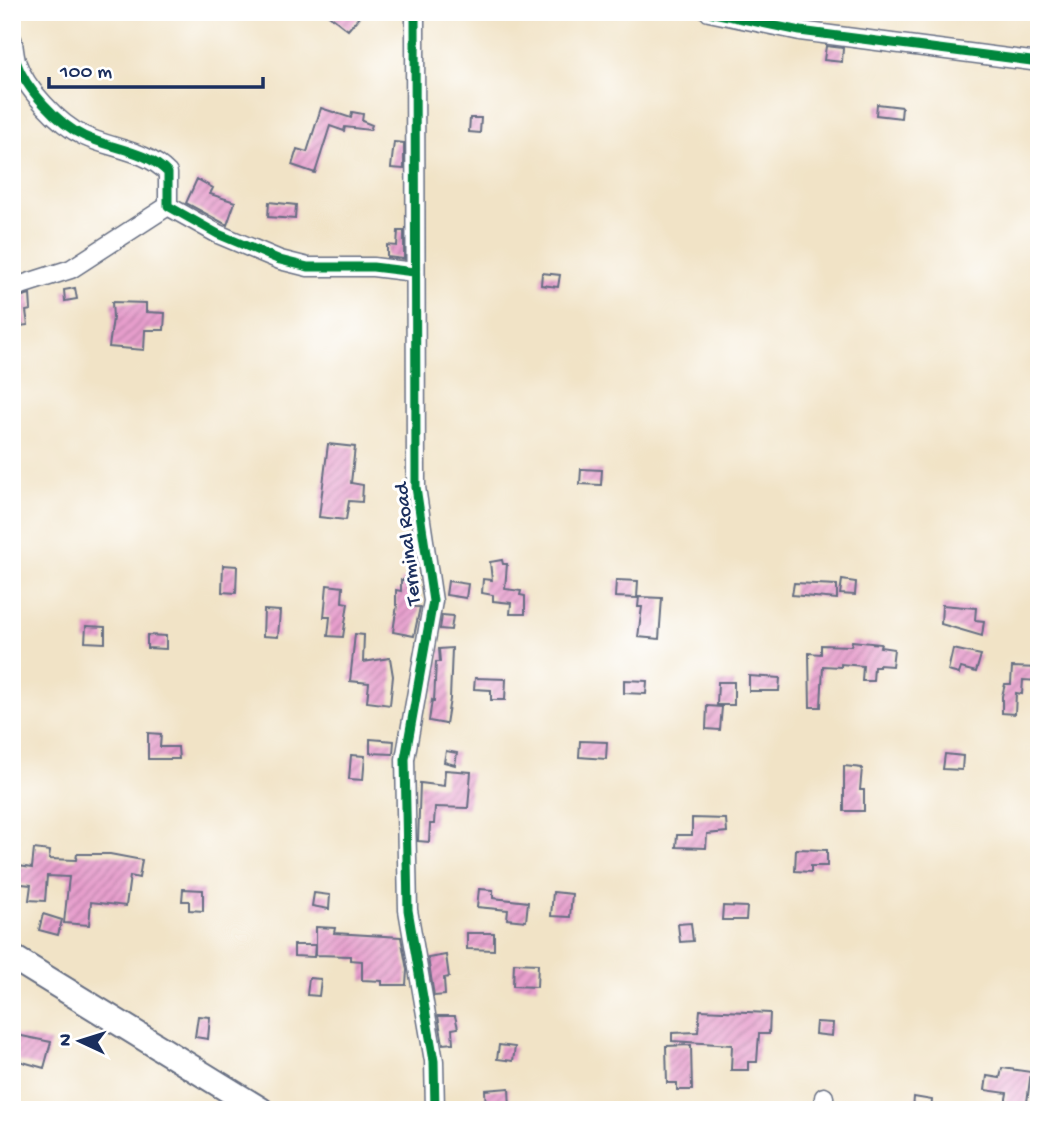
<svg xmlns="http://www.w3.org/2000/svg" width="1051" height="1122" font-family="'Gochi Hand',sans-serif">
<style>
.building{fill:url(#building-hatch)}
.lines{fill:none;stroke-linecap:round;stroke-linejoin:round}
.street-casing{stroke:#666e82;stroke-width:21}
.secondary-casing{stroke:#666e82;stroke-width:28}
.street{stroke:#fff;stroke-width:18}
.secondary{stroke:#fff;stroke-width:24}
.cycleway-casing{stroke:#fff;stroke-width:13}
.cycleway{stroke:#00873e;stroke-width:9}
.labels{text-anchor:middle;stroke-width:6;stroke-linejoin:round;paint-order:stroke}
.street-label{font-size:21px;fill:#1b2f5e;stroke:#fff}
</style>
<defs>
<pattern id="building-hatch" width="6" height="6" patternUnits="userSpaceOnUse" patternTransform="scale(1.75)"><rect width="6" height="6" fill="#e79ecc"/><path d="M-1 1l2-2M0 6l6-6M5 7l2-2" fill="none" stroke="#ba81a9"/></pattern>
</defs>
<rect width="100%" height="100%" fill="#fff"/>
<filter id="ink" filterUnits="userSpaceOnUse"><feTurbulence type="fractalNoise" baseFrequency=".0143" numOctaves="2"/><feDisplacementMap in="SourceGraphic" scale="14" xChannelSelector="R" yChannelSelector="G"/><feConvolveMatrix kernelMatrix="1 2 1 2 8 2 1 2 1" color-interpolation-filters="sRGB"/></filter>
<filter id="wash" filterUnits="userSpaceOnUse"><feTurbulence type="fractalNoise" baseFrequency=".00686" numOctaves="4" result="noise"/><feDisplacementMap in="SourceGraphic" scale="28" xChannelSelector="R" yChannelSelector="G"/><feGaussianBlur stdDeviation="1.57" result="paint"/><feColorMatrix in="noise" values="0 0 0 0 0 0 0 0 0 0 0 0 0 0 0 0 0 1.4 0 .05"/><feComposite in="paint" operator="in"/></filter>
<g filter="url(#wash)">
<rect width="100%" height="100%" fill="#f1e3c6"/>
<g id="blocks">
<path class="building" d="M325 12H353L359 17 348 30Z
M826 46 843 48 842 62 824 60Z
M877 104 902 107 901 118 876 115Z
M321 108 351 118 352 112 363 114 362 121 372 125 370 130 345 127 344 131 330 126 315 173 292 165 297 149 307 152Z
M470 118H481L480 133 469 132Z
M394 142 404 143V169L391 168Z
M197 179 213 188 210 194 235 202 227 225 186 203Z
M269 202 296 205 295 219 268 217Z
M398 231H404V259L387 257V245L397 246Z
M542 273 560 275 558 287 541 285Z
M75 288 77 299 65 301 64 290Z
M30 294 31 310 26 311 28 325 12 327V299Z
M112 302 146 303V312L165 313 164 330H145L144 350 109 347 113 318Z
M328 444 355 447 351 483 363 485 362 502 349 501 346 520 319 517Z
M581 469 602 470 601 485 580 484Z
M502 560 503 564H507L505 589 521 591 520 595 525 596V614H510L511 603 493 601V595L482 593 483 579 492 580 490 562Z
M223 565 237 566 236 593 222 592Z
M401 580H414V607H420L414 636 393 632 397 605H396V590L401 591Z
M616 580 638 581 637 598 615 597Z
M842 580 856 582 855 595 840 594Z
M448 581 468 584 466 598 446 595Z
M794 583 837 585V599L792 595Z
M327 585 343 587 342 602 348 603 343 637 328 636 330 617H324Z
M639 597 662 598 659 639 638 637 642 607H638Z
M942 605 976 608 975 620 984 621 982 636 941 624Z
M264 610 280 611 278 637 263 636Z
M442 615 453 616 451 630 440 629Z
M86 626 105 627V643L85 642Z
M355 634 364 635 363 662 390 658 393 676 390 705 367 702 369 683 350 681Z
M147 635 166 636V649L147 648Z
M852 641 881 644 880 647 894 649 892 666 879 665V667H874L873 681H862L863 666 841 664V667L823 666 821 707H810L809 653 821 654V645L851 646Z
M452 648 450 699 446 724 429 721 432 700 434 701 436 662H440L439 649Z
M953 649 981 655 976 672 961 668 959 674 948 671Z
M1012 667 1039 668V681L1023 680 1022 694 1016 693 1015 714 1002 713V696L1005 684H1011Z
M749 676 780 678 779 691H749Z
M475 678 506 679 505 700H491V690L474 689Z
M624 680 647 681 646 694 624 693Z
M718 682H734V705H717Z
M707 706 722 707 720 730 706 729Z
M148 733 161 734 160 747H178L179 759H148Z
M370 739 394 741 393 754 370 753Z
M580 741 607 742 606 759 579 757Z
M446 751 457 753 455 765 444 762Z
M945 754 963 756 962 770 943 769Z
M351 755 365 756 363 780 349 779Z
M844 766 862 768 860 790H864V811H844Z
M445 770 471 772 468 808 435 807 434 824H430L429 842 418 841 420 783 444 786Z
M692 818 726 819 727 832 707 834 706 848 676 847 677 835H692Z
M34 849 50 851 49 859 76 860 77 854H110L142 860 139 878 130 876 126 906 91 902 89 925 64 923 69 877 47 876 45 901 29 900 31 885 12 883V865L32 868Z
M796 849 827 850V866H811V872L795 871Z
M183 889 203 890V911L189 910V901H182Z
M479 889 493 890V898L528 902 526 921 507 919 508 910 477 907Z
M553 892 572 894 570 917 551 916Z
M314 893 330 895 329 909 312 906Z
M723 906 747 907 746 920H722Z
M43 914 62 920 58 935 39 930Z
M691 923 693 941 680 942 678 924Z
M316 927 335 928 334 933 401 937 407 970 406 985H382V981L362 980V961L350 960V956L316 955Z
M467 933H494V950L467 949Z
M294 945H315L314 957 294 956Z
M446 955 449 977 444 978 445 995 434 996 428 958Z
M514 963 538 964 537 987 513 986Z
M309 978 321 979 319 996 307 995Z
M700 1010 770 1013 769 1034H759L757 1062H748V1070H731L732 1045 672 1041V1033L698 1032Z
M198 1016 210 1017 208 1039 195 1037Z
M438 1016H455L458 1028 452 1029 453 1043 443 1044Z
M816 1022 833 1023 832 1036 815 1034Z
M12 1034 51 1042 44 1068 12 1059Z
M499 1045 515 1047 513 1061 497 1059Z
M691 1045 692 1090H677V1083H667L666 1046Z
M1002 1068 1031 1072 1026 1110H1004L1007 1093 985 1090 987 1076 1000 1078Z
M509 1088 510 1110H486L485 1090Z
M914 1097 932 1100 931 1110H913Z"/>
</g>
</g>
<g filter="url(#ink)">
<use href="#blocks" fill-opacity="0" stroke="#666e82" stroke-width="2"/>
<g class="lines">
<defs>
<path id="street" d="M415 12 416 487 433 601 405 759 408 910 434 1061 435 1110
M709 12 800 31 1039 62
M12 39C14 46 14 54 16 61 25 88 58 124 84 136 112 149 146 150 168 173V206L218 234 280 260 308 267H373L414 272
M12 288 71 269 168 206
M824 1097 825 1110"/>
<path id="secondary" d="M12 957 261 1110"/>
</defs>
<use href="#street" class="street-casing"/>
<use href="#secondary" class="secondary-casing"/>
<use href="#street" class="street"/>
<use href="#secondary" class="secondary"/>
<defs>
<path id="cycleway" d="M415 12 416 487 433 601 405 759 408 910 434 1061 435 1110
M709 12 800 31 1039 62
M12 39C14 46 14 54 16 61 25 88 58 124 84 136 112 149 146 150 168 173V206L218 234 280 260 308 267H373L414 272"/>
</defs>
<use href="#cycleway" class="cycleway-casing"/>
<use href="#cycleway" class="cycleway"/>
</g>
</g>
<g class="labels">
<g class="street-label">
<text transform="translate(406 544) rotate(-96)" y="7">Terminal Road</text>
</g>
</g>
<rect width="1051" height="1122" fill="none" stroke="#fff" stroke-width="42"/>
<g transform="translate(80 1041) rotate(274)" stroke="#ffffff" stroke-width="5" paint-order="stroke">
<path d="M0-5L12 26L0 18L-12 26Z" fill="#1b2f5e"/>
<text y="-10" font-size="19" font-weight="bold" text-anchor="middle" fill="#1b2f5e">N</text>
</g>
<path d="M49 77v10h214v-10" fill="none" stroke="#1b2f5e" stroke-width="3.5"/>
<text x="60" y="77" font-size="21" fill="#1b2f5e" stroke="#ffffff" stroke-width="5" paint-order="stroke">100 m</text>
</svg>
